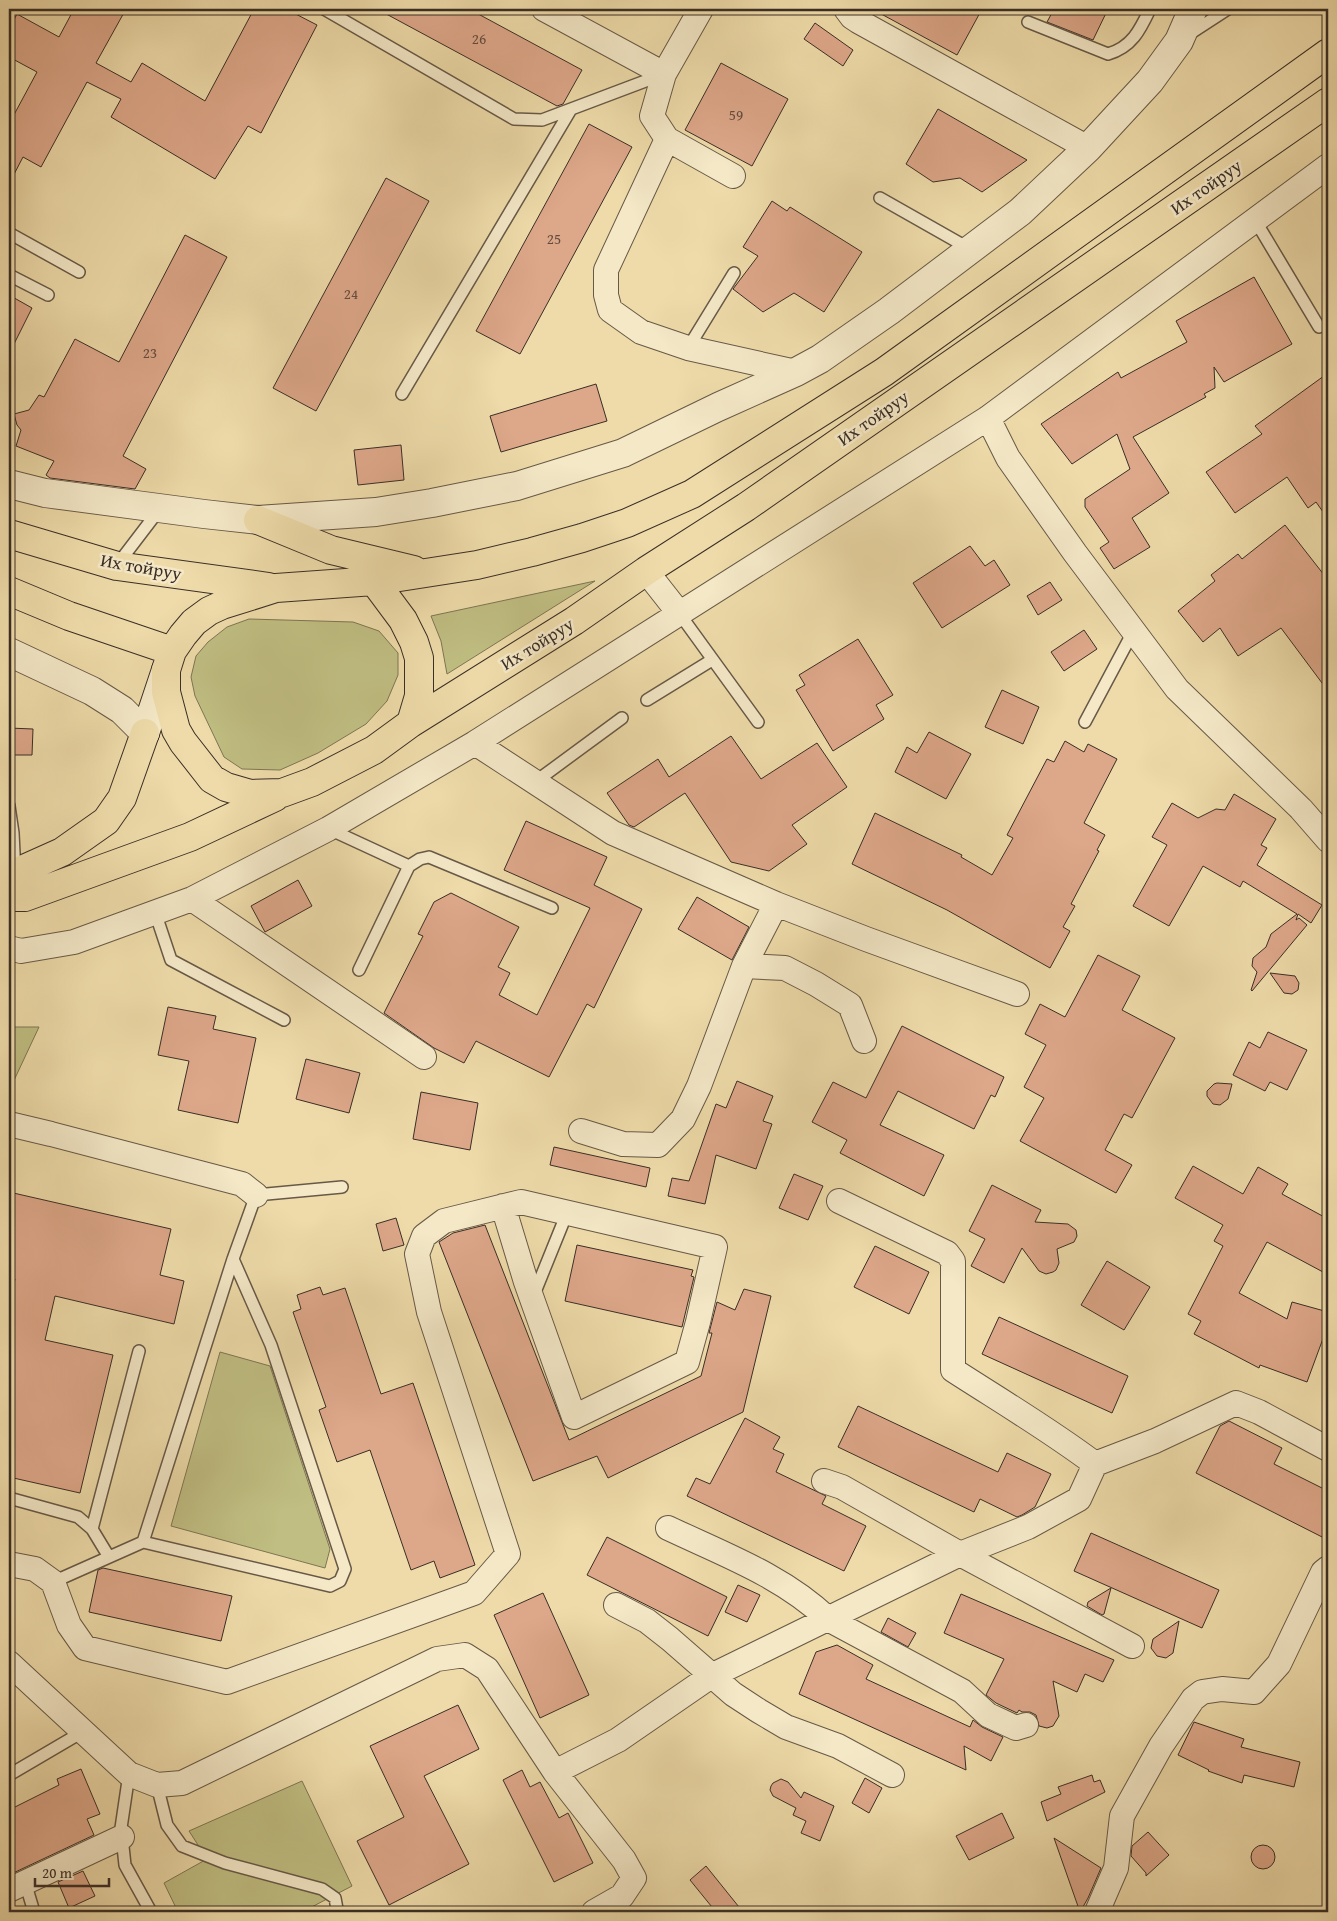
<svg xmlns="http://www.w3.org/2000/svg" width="1337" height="1921" font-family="'Gentium Book Plus',serif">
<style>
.green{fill:#c0be82;stroke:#7d7654}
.building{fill:#dda789;stroke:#3a2e26}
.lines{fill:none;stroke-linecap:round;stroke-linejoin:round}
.service-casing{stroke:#675947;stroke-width:14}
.minor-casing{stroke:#675947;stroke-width:26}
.tertiary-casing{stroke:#675947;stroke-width:30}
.secondary-casing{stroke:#3a2e26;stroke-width:30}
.primary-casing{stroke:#3a2e26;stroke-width:30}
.service{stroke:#f4e8c7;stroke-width:11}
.minor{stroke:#f4e8c7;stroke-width:24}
.tertiary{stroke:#f4e8c7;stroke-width:28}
.secondary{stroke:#f4e8c7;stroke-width:28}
.primary{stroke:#eedba9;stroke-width:28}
.labels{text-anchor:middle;stroke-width:5;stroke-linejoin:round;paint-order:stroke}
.number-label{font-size:15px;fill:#634c3f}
.street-label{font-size:18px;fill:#3a2e26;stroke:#f4e8c7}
</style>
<rect width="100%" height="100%" fill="#eedba9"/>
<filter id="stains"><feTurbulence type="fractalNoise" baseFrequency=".004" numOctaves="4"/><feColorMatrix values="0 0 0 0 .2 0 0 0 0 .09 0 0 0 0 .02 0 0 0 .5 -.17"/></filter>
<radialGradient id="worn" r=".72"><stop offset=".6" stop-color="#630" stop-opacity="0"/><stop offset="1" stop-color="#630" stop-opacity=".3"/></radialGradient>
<path class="green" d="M595 581 447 674 441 641 431 616Z
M249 619 353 622 379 631 398 653V675L387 701 366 724 318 753 280 770 242 769 224 757 195 696 191 677 196 656 208 642 227 627Z
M9 1027H39L9 1091Z
M220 1352 270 1366 330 1549 325 1568 171 1526Z
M302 1781 352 1886 302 1912H178L164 1883 207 1859 189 1831Z"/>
<path class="building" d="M74 9H126L96 63 131 82 142 63 205 101 254 9H286L317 25 261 133 248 126 215 179 111 117 121 99 87 82 41 167 23 157 9 184V124L37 72 9 57V29L17 14 59 37Z
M377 9H469L582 70 563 104 557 106Z
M872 9H982L957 55Z
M1054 9H1108L1093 40 1047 22Z
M815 23 853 50 843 66 804 39Z
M721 63 788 99 752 166 685 130Z
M938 109 1027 160 982 192 960 178 933 182 906 164Z
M589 124 632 147 520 354 476 331Z
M386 178 429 201 316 411 273 388Z
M772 201 787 211 790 207 862 252 824 312 794 293 763 312 733 289 758 256 743 247Z
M185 235 227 257 123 456 146 469 135 489 50 478 46 475 54 461 16 446 21 430 17 425 14 414 29 410 39 395 44 397 75 339 119 362Z
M1254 277 1292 344 1224 382 1214 367 1215 388 1204 394 1206 397 1133 437 1169 493 1132 518 1150 547 1114 569 1100 548 1109 542 1085 507V499L1130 469 1117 434 1072 464 1041 424 1118 372 1121 378 1187 342 1176 321Z
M9 295 32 308 9 354Z
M1328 373V519L1316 502 1308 508 1287 477 1235 513 1206 472 1262 434 1255 426Z
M596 384 607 421 501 452 490 416Z
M401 445 404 480 358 485 354 450Z
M1285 525 1328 580V691L1281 628 1238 656 1220 628 1203 642 1178 611 1215 581 1211 575 1238 554 1242 559Z
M970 546 985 566 994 560 1010 585 942 628 913 583Z
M1050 582 1062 600 1038 615 1027 596Z
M1084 630 1097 649 1064 671 1051 652Z
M858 639 893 695 876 705 884 719 833 751 796 690 805 685 799 675Z
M1002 690 1039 707 1023 744 985 727Z
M9 728 33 729 32 755H9Z
M929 732 971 754 946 799 895 772 907 747 917 753Z
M731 736 761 779 817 743 847 787 792 825 807 844 769 871 731 862 685 793 634 827 629 825 607 793 658 759 669 777Z
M1065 741 1084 752 1088 744 1117 759 1084 823 1105 835 1097 850 1099 851 1071 904 1075 906 1063 927 1070 931 1050 968 947 910 852 864 875 813 962 855 961 857 992 875 1013 838 1007 835 1047 759 1054 762Z
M1234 794 1276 819 1261 845 1267 848 1257 865 1322 905 1311 923 1298 914 1296 920 1299 918 1307 925 1252 991 1251 990 1257 972 1252 966 1253 958 1266 947 1271 934 1297 914 1243 881 1240 887 1203 866 1169 926 1133 906 1167 845 1152 837 1172 803 1198 818 1216 809 1225 810Z
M526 821 607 857 594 885 642 909 594 1008 587 1004 549 1077 476 1041 464 1063 434 1048 384 1013 423 936 418 934 434 902 451 893 519 927 498 967 510 973 499 995 537 1015 590 908 504 870Z
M298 880 312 906 265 932 251 906Z
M697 897 749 927 732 960 678 929Z
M1098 955 1140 976 1122 1010 1175 1038 1132 1118 1124 1114 1105 1150 1132 1165 1116 1193 1020 1141 1044 1098 1024 1087 1046 1045 1025 1034 1040 1004 1065 1017Z
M1270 973 1295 976 1299 983 1298 990 1292 994 1284 993Z
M168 1007 216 1016 213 1029 256 1038 238 1123 178 1110 189 1061 158 1055Z
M902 1026 1004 1077 995 1097 991 1095 974 1129 898 1091 880 1125 944 1155 924 1196 840 1153 847 1140 812 1122 833 1082 866 1098Z
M1268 1032 1307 1050 1287 1090 1270 1082 1265 1091 1233 1075 1249 1042 1260 1048Z
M306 1059 360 1073 349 1113 296 1099Z
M737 1081 773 1096 763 1121 772 1124 756 1169 716 1155 705 1204 668 1196 672 1178 689 1181 716 1104 726 1108Z
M1217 1083 1232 1084 1228 1099 1220 1105 1213 1104 1207 1096V1091L1214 1084Z
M421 1092 478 1103 470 1150 413 1139Z
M554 1147 650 1168 646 1187 550 1165Z
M1193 1166 1243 1194 1258 1167 1288 1184 1282 1194 1328 1219V1261L1323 1272 1267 1242 1239 1293 1287 1319 1292 1302 1328 1312V1325L1307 1382 1260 1365 1259 1368 1194 1334 1201 1321 1188 1314 1223 1246 1214 1241 1223 1225 1175 1198Z
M794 1174 823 1186 808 1220 779 1208Z
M992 1185 1041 1210 1035 1222 1068 1224 1076 1230 1077 1236 1074 1242 1057 1249 1059 1263 1056 1270 1053 1272 1046 1274 1039 1271 1022 1248 1004 1283 971 1266 985 1239 969 1231Z
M9 1192 171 1229 160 1275 184 1281 174 1324 55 1296 45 1340 113 1355 80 1493 9 1477V1305L15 1279 9 1278Z
M396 1218 404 1245 383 1251 376 1224Z
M485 1225 569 1440 701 1376 712 1333H709L717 1302 735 1310 744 1289 771 1296 743 1412 608 1478 597 1456 533 1481 439 1242 453 1233Z
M577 1245 693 1270 691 1276 694 1277 682 1327 565 1301Z
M875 1246 929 1272 909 1314 854 1287Z
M1107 1261 1150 1287 1124 1330 1081 1305Z
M320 1287 323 1295 345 1288 381 1394 413 1383 475 1565 440 1578 434 1561 411 1570 370 1450 337 1462 319 1410 326 1407 293 1312 301 1309 297 1295Z
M999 1317 1128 1376 1112 1413 982 1354Z
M858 1406 998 1472 1007 1453 1051 1474 1035 1507 1022 1515 1017 1517 980 1499 974 1512 838 1447Z
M745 1418 780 1437 773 1449 784 1454 776 1472 826 1496 822 1504 866 1526 844 1571 687 1496 696 1478 710 1484Z
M1229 1421 1282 1448 1274 1464 1328 1491V1540L1196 1473 1220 1426Z
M1091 1533 1219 1590 1202 1628 1074 1571Z
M607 1537 727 1597 708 1636 587 1575Z
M103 1568 232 1596 221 1641 89 1612 98 1570Z
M738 1585 760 1595 747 1622 725 1612Z
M1111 1588 1104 1614 1102 1615 1087 1606 1088 1602Z
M543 1593 589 1695 540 1718 494 1615Z
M961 1594 1114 1660 1103 1682 1085 1674 1077 1692 1053 1681 1059 1716 1053 1726 1047 1728 1039 1726 1036 1715 1030 1712H1022L1019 1710 1017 1713 996 1703 986 1695 1004 1659 944 1633Z
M888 1618 916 1633 908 1647 881 1632Z
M1179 1621 1173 1653 1166 1658 1157 1656 1151 1648 1153 1639Z
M837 1645 873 1665 866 1679 970 1727 973 1720 982 1727 1003 1737 991 1761 964 1746 966 1770 799 1694 816 1652Z
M458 1705 479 1749 424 1776 469 1864 389 1905 357 1841 404 1817 370 1746Z
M1194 1722 1244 1739 1241 1747 1300 1762 1294 1787 1244 1775 1242 1783 1208 1771 1209 1770 1178 1755Z
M81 1769 100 1814 87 1819 94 1835 9 1875V1810L59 1785 57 1779Z
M522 1770 530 1787 540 1782 559 1818 568 1813 593 1863 554 1882 503 1780Z
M1092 1775 1094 1782 1100 1780 1105 1792 1047 1821 1041 1802 1061 1794 1058 1787Z
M865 1778 882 1788 869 1813 852 1803Z
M781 1779 788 1782 801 1798 804 1792 834 1806 820 1841 801 1833 806 1821 793 1815 796 1808 773 1796 770 1790 771 1786 773 1783Z
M1002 1813 1014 1838 969 1860 956 1836Z
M1148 1832 1169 1855 1146 1876V1873L1131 1856 1132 1846Z
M1054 1838 1101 1868 1088 1898 1080 1912Z
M1251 1857a12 12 0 1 1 24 0a12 12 0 1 1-24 0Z
M706 1866 743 1912H716L690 1880Z
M83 1871 95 1896 69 1908 58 1882Z"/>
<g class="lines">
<defs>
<path id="service" d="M324 9 514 119 542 120 664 74
M1028 22 1108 54C1132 47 1140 30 1150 9
M1188 35 1228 9
M880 198 970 249
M1255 220 1319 327
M9 233 79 272
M9 275 48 295
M688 348 734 273
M402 394 570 111
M117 565 159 510
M679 613 758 722
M647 700 712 660
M1085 722 1134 630
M535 782 622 718
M9 806 13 833 15 873
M329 829 409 866
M155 912 171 960 284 1020
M359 970 409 866 420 859 429 857 552 908
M533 1297 567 1213
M9 1498 78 1517 92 1529 109 1557
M92 1529 139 1351
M143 1542 330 1586 340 1581 345 1569 271 1345 233 1259 256 1195 342 1187
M53 1582 143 1542 233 1259
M129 1774 121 1828 125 1865 151 1912
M9 1775 84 1731
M157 1785 167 1825 182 1846 225 1863 322 1889 335 1898 337 1909 333 1912
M25 1882 34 1912"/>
<path id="minor" d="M544 9 664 74
M701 9 664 74 652 116 667 139 733 176
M846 9 852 17 858 21 1088 148
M667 139 606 270V295L610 310 641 332 688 348 796 372
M988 418 1008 458 1075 553 1177 689 1301 809 1328 840
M646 571 679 613
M475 743 613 833 776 904 866 939 1017 994
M192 899 424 1057
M776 904 744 966 785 968 816 984 850 1005 864 1041
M9 948 21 951 74 942 192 899 328 829 475 743 988 418 1328 166
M9 1124 51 1134 242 1184 256 1195
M581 1131 623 1144 658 1145 683 1119 699 1086 744 966
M839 1201 947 1253 953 1261V1370C1001 1401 1050 1430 1095 1464
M824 1481 842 1487 960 1554 1132 1646
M668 1528C723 1554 783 1576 828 1619L962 1691 988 1715 1016 1728 1026 1725
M9 1564 35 1569 53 1582 69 1625 85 1648 227 1682 474 1593 508 1554 429 1312 417 1254 424 1236 444 1221 521 1202 715 1247 698 1322 687 1362 574 1417 526 1282 503 1206
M616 1605 647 1621 670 1639 733 1694 759 1711 786 1727 838 1746 892 1775
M9 1663 129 1774 157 1785 182 1783 437 1659 465 1655 487 1669 555 1772 624 1860 634 1878 622 1896 594 1912
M555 1772 618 1740 711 1676 960 1554 1028 1527 1079 1499 1095 1464 1155 1441 1236 1403 1259 1412 1328 1449
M9 1890 122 1837
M1097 1912 1116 1868 1122 1816 1161 1746 1193 1699 1202 1692 1222 1689 1254 1692 1279 1664 1323 1572 1328 1568"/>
<path id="tertiary" d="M9 484 45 493 204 514 258 520 376 512 432 503 517 486 623 453 718 407 796 372 820 359 889 311 1020 212 1088 148 1150 81 1179 41 1193 9
M9 652 92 691 122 710 145 733"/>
<path id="secondary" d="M145 733 166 670"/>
<path id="primary" d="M258 520 331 550 414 570
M9 534 117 566 269 587
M374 581 477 565 532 552 582 538 627 523 692 494 884 372 1328 53
M9 591 69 616 172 651
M411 723 419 696V658L414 642 403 620 374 581 276 588 222 605 209 611 194 622 183 635 172 651 166 670V692L176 730 183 742 212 779 226 787 250 794 282 793 312 782 374 750 411 723 574 621 646 571 746 507 1328 102
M9 880 15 873 62 852 106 821 122 798 145 733
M9 897H25L190 837 275 797"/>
</defs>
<use href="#service" class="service-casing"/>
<use href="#minor" class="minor-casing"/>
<use href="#tertiary" class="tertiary-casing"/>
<use href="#secondary" class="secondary-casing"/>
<use href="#primary" class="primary-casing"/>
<use href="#service" class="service"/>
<use href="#minor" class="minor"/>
<use href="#tertiary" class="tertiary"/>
<use href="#secondary" class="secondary"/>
<use href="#primary" class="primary"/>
</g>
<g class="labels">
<g class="number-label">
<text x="479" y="44">26</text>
<text x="736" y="120">59</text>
<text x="554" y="244">25</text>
<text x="351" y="299">24</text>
<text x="150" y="358">23</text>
</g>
<g class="street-label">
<text transform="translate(1206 187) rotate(-35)" y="6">Их тойруу</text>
<text transform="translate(873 418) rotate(-35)" y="6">Их тойруу</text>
<text transform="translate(141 567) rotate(10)" y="6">Их тойруу</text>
<text transform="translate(537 644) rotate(-32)" y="6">Их тойруу</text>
</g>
</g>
<rect width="1337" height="1921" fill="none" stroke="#eedba9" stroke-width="30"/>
<rect x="10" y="10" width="1317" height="1901" fill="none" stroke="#3a2e26" stroke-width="2.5"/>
<rect x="15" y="15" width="1307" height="1891" fill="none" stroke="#3a2e26"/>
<path d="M35 1878v8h74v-8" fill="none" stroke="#3a2e26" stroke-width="2.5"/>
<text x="42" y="1878" font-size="15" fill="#3a2e26" stroke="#f4e8c7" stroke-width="4" paint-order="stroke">20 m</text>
<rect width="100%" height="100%" filter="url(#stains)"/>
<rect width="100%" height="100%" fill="url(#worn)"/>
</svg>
